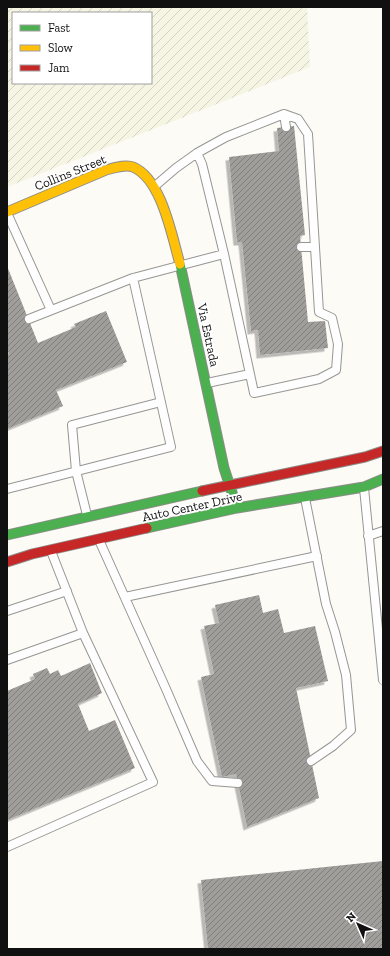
<svg xmlns="http://www.w3.org/2000/svg" width="390" height="956" font-family="'Zilla Slab',serif">
<style>
.farmland{fill:url(#farmland-furrows);fill-rule:evenodd}
.building{fill:url(#building-hatch);filter:url(#shadow)}
.lines{fill:none;stroke-linecap:round;stroke-linejoin:round}
.lane-casing{stroke:#969694;stroke-width:10}
.fast-casing{stroke:#8d8c8a;stroke-width:11}
.slow-casing{stroke:#8d8c8a;stroke-width:11}
.jam-casing{stroke:#8d8c8a;stroke-width:11}
.lane{stroke:#fffefe;stroke-width:8}
.fast{stroke:#4caf50;stroke-width:9}
.slow{stroke:#ffc107;stroke-width:9}
.jam{stroke:#c62828;stroke-width:9}
.labels{text-anchor:middle;stroke-width:4;stroke-linejoin:round;paint-order:stroke}
.street-label{font-size:13px;fill:#101010;stroke:#fff}
</style>
<defs>
<pattern id="farmland-furrows" width="10" height="10" patternUnits="userSpaceOnUse"><rect width="10" height="10" fill="#f6f5e4"/><path d="M-1 1l2-2M0 10L10 0M9 11l2-2" fill="none" stroke="#d2d1c3"/></pattern>
<pattern id="building-hatch" width="6" height="6" patternUnits="userSpaceOnUse"><rect width="6" height="6" fill="#a09e9b"/><path d="M-1 1l2-2M0 6l6-6M5 7l2-2" fill="none" stroke="#817f7d"/></pattern>
<filter id="shadow"><feDropShadow dx="-3.5" dy="3.5" stdDeviation="0" flood-color="#0004"/></filter>
</defs>
<rect width="100%" height="100%" fill="#fcfbf6"/>
<path class="farmland" d="M7 7H307L310 67 7 187ZM13 13H151V83H13Z"/>
<path class="building" d="M294 126 305 235 300 236 308 322 325 321 328 348 260 355 258 330 251 331 242 242H237L229 157 279 151 277 128Z
M7 266 38 343 76 327 74 324 106 311 127 362 56 390 63 406 7 429V355L9 354 7 348Z
M259 595 263 613 278 609 284 633 315 626 328 681 296 688 319 798 247 827 236 774 222 777 201 677 214 674 204 626 219 623 215 605Z
M90 663 102 693 78 704 89 731 115 720 135 768 7 820V691L35 679 33 674 47 668 50 674 58 670 61 676Z
M383 861V949H208L201 880Z"/>
<g class="lines">
<defs>
<path id="lane" d="M284 114 286 127
M155 186 176 168 197 153
M7 213 51 310
M301 247H315
M224 254 250 374
M29 319 133 278
M364 488 383 680
M7 489 171 447 133 278 224 254 202 164 197 153 226 137 284 114 298 119 308 134 319 312 332 318 338 344 336 370 319 379 254 393 250 374 207 383
M305 498 326 604 335 632 346 675 351 730 333 746 311 761
M87 515 76 471 72 425 161 402
M368 536 383 531
M99 540 166 689 197 761 212 781 238 783
M125 597 317 556
M7 611 67 591
M7 660 83 633
M7 847 153 782 83 633 51 551"/>
<path id="fast" d="M180 264 224 468 237 508
M147 528 237 508 364 487 383 479
M7 535 202 491"/>
<path id="slow" d="M7 212 106 170C114 168 126 164 133 167 162 179 172 237 180 264"/>
<path id="jam" d="M202 491 365 457 383 451
M7 562 32 554 147 528"/>
</defs>
<use href="#lane" class="lane-casing"/>
<use href="#fast" class="fast-casing"/>
<use href="#slow" class="slow-casing"/>
<use href="#jam" class="jam-casing"/>
<use href="#lane" class="lane"/>
<use href="#fast" class="fast"/>
<use href="#slow" class="slow"/>
<use href="#jam" class="jam"/>
</g>
<g class="labels">
<g class="street-label">
<text transform="translate(70 172) rotate(-22)" y="5">Collins Street</text>
<text transform="translate(209 335) rotate(78)" y="5">Via Estrada</text>
<text transform="translate(192 506) rotate(-12)" y="5">Auto Center Drive</text>
</g>
</g>
<rect width="390" height="956" fill="none" stroke="#101010" stroke-width="16"/>
<rect x="12" y="12" width="140" height="72" fill="#ffffff" stroke="#9f9f9f"/>
<rect x="20" y="25" width="20" height="6" fill="#4caf50" stroke="#9f9f9f"/>
<text x="48" y="32" font-size="12" fill="#101010">Fast</text>
<rect x="20" y="45" width="20" height="6" fill="#ffc107" stroke="#9f9f9f"/>
<text x="48" y="52" font-size="12" fill="#101010">Slow</text>
<rect x="20" y="65" width="20" height="6" fill="#c62828" stroke="#9f9f9f"/>
<text x="48" y="72" font-size="12" fill="#101010">Jam</text>
<g transform="translate(358 924) rotate(315)" stroke="#ffffff" stroke-width="3" paint-order="stroke">
<path d="M0-3L7 15L0 10L-7 15Z" fill="#101010"/>
<text y="-6" font-size="11" font-weight="bold" text-anchor="middle" fill="#101010">N</text>
</g>
</svg>
